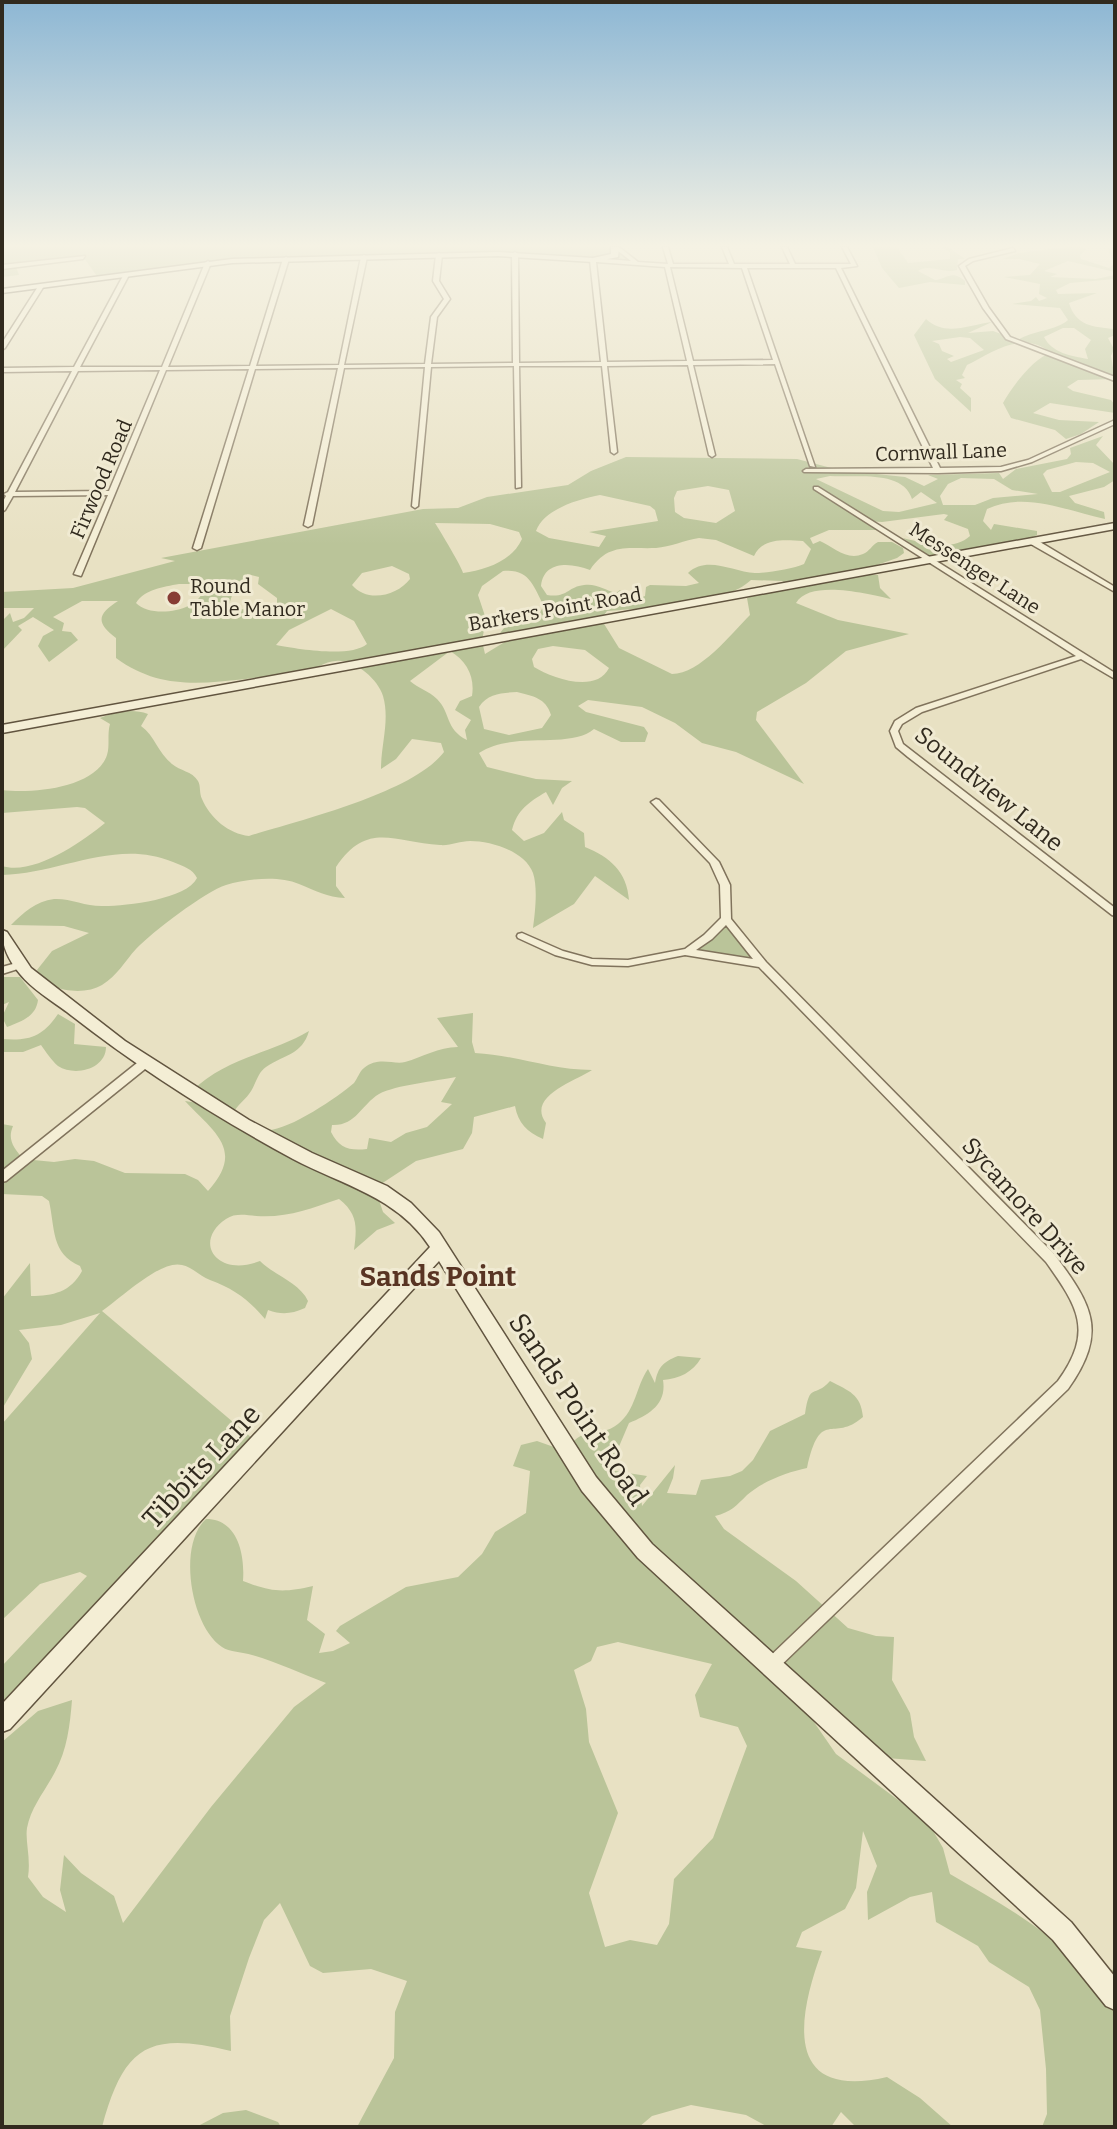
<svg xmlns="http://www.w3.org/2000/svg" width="1117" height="2129" font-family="Bitter,serif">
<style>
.green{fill:#bac499;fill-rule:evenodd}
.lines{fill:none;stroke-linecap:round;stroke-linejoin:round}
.street-casing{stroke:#80735c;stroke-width:3}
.secondary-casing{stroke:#61543f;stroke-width:3}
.street{fill:#f4eed5;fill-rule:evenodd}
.secondary{fill:#f4eed5;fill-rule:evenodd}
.poi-dot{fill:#873c34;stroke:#f0ead2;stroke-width:3}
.labels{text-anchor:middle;stroke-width:6;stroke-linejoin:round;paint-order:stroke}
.far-street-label{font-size:20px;fill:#312a1e;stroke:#f0ead2}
.far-poi-label{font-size:20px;fill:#312a1e;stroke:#f0ead2;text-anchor:start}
.street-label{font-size:24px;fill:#312a1e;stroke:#f0ead2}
.quarter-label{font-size:28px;font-weight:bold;fill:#583423;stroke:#f0ead2}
.near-street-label{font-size:28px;fill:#312a1e;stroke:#f0ead2}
</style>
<rect width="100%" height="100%" fill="#e8e1c3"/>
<path class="green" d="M7 247H616L638 264 515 254 257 260 99 279 84 258 16 267 19 275 2 277V248Z
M873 247H897L908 263 950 259V252L941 247H948L965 259H958L957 270C944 274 928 263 918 271L935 280C947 279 951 269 965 281V285L930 282 899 288 882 268Z
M1067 247H1082L1086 250 1080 255 1081 259 1109 268 1115 263 1108 250 1115 247V272L1068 261 1044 271 1057 274 1050 277 1096 279 1115 275V279L1070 283 1056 290 1058 294 1097 293 1069 303C1076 326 1093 327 1115 329V335L1108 338 1114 349 1111 356 1115 379 1078 380 1067 387 1073 391 1111 400 1115 405V413L1050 403 1033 413 1059 420 1099 422 1081 434 1066 439 1055 430 1011 418 1003 403C1012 387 1034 357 1051 353 1023 329 991 353 967 365L962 375 965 378 956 380 962 384 960 388 971 398V412L935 379 914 335 926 319C945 337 968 325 992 322L968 333 993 331 1018 340C1033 330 1056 331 1068 320L1060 308 1012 304 1031 301 1036 297 1039 301 1047 298 1039 294 1040 284 1004 277 1030 275 1040 264 1019 259H1032H1003L1019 253ZM1063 328H1074L1091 340 1085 349 1088 359C1071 356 1052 353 1044 337ZM960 337 970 338 984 350 951 362 947 359 954 356 942 351 939 344 932 341Z
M1103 436 1096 445 1115 465V480L1104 487 1069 496 1075 503 1104 512 1105 519C1067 511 1026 491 987 509L983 521 991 530 994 524 1037 531V535C1015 547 974 544 953 560L943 552 932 559 903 538C923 543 953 552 970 536L968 529 944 520 948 515 944 514 882 522 865 521 878 530H829L810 538 813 544 820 541C833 547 847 561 863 554 869 552 872 545 878 542H892L903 548 904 553 897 558 848 575H878L880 588 891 599C868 594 810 579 796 603L838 620 909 634 846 651 806 683 757 712 756 720 804 784 736 752 702 743 675 723 642 707 588 700 578 706 586 712 644 727 648 733 645 742H621L594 729C569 750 513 730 479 753L487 767 536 779 572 781 562 788 553 805 546 792C529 802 517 810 512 830L524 841 544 833 562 812 564 820 584 833 585 847C610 857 627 872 629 900L595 876 574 904 533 928C535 913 538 888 533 873 525 851 491 841 470 841 460 841 450 846 440 845 394 843 368 820 336 867V886L345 898C327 897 316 891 299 884 278 875 247 879 226 885 206 891 151 933 136 949 125 961 117 976 102 985 84 996 46 992 37 970L52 951 89 933 64 926 11 925C23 913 36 901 54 899 70 898 87 907 104 906 127 906 187 899 197 878 193 869 183 866 173 862 115 838 60 874 2 875V866C33 876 82 842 105 823L85 808 77 807 2 813V790C32 794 96 788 107 755 110 746 107 734 110 724L100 718C116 712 131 708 148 714L141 726C155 736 158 753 172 764 180 771 192 771 198 781 201 786 199 793 202 799 210 818 229 834 249 836 300 820 413 793 444 752L441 743 412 739 396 759 381 769C381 744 390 720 383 696 378 679 354 659 336 661 325 661 313 671 302 673 283 677 265 676 246 679 199 684 158 689 116 658V638C95 622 98 614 118 601H82L53 617 64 623 62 631 71 632 78 640 49 662 38 646 43 636 54 630 33 617 18 626 22 630 2 651V621L10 613 13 622 24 618 34 608H2V592L73 588 175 561 161 558 423 509 458 508 487 497 568 485 591 471 626 457 797 459 839 470 905 477 924 486 938 479 928 475 999 473 1003 479 1016 469 1067 459 1071 454 1070 448ZM1076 462 1093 463 1110 472 1060 492H1052L1043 474 1047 470ZM830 476C854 478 903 469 912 499L921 492 937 503 899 512 883 511 816 479ZM961 478 994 479 1012 490 1038 494 993 498 975 505H943L940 496 948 484ZM708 486 729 490 735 511 716 523 684 518 675 512 674 498 677 491ZM600 495 650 506 655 510 658 521 589 532 606 536 599 547 549 538 536 531C544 509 579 499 600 495ZM435 523 490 524 519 532 522 539C512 561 486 570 463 573 463 569 439 529 435 523ZM699 538 716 540 754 556C763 537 785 540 803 541L811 549 804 564C793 569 766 573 755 573 733 572 707 555 688 573L699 583 686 586 650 585 646 587 645 596 638 599 625 597 620 590 616 593C605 590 596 583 584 585 567 587 568 598 547 595L541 586C544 560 571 563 590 570 608 543 627 549 656 548 670 547 685 540 699 538ZM392 566 409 574 410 579C397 596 367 603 352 585L362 573ZM503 571C530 569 533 586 544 606L538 615 512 618 500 633 521 632 485 654 482 641 486 619 478 595 482 586ZM247 574 259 577 258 584 277 598V604L263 611 228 608 233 592 248 579ZM751 580 783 581 780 587 747 598 750 615C731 634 700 674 672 674L619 648 601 619 607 611C643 608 724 606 751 580ZM179 584H197L204 588C200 612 151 619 136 603 145 589 163 587 179 584ZM331 609 354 621 367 644C351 658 297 649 276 645L289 630ZM553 646 585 650 609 668C596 694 552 678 534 667L532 659 538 649ZM450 651C467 661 475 677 472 696L460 701 455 710 471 720 465 730 467 740C445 729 451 713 437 699 429 691 418 688 410 681ZM517 692C533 696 546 698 551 715L542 728 509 735 484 729 479 707C488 693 502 693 517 692Z
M726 926 752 958 697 950Z
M2 977H20L38 1000C36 1017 20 1022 7 1027L2 1017 9 1002 2 1005Z
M473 1013 472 1042 475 1053C516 1055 551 1070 592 1070 576 1081 526 1096 546 1123L543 1139C527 1132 518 1123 515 1106L474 1117 472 1133 463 1149 416 1161 375 1188 383 1212 395 1223 377 1230 354 1250C357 1227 358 1214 339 1199 309 1209 288 1218 256 1216 245 1215 235 1213 226 1219 192 1242 217 1278 260 1261 274 1275 300 1283 308 1301L305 1308C291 1314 282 1315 268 1310L265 1319C248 1299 234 1289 210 1280 200 1276 192 1267 182 1265 161 1259 120 1299 102 1311L259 1444 2 1721V1666L87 1576 80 1572 40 1584 2 1620V1424L100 1313 61 1325 19 1330 29 1343 32 1359 2 1409V1299L30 1263 31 1296C53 1296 71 1292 82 1271L80 1266C51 1254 55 1228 49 1201L42 1196 2 1194V1124L13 1126C7 1140 14 1148 23 1159L54 1162 75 1159 94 1161 125 1173 185 1174 198 1180 208 1191C245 1150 215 1133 185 1101L198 1103 192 1091C225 1058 270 1054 309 1031 302 1055 285 1054 266 1067 257 1073 256 1085 249 1094 244 1101 237 1105 233 1114 243 1118 257 1129 267 1130 288 1131 338 1097 354 1083 358 1078 359 1072 364 1068 378 1056 394 1065 405 1062 423 1057 438 1047 458 1047L437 1018ZM456 1077 441 1102 452 1104 427 1127 406 1133 391 1142 369 1138 367 1149C349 1151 339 1148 331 1132L332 1125C356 1126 361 1105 379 1094 396 1085 436 1081 456 1077Z
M58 1014 75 1024 74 1044 106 1047C106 1069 75 1077 58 1066 52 1061 46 1052 41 1045L23 1052H2V1039C30 1041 42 1037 58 1014Z
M678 1356 701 1358C693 1372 679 1379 663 1380 667 1404 649 1415 629 1423L609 1470 647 1476 640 1485 642 1506 675 1465 673 1478 667 1493 696 1495 701 1480 730 1476 742 1471 753 1460 770 1431 805 1414C810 1381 814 1399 830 1381 849 1391 861 1394 863 1417 832 1444 821 1406 807 1468 788 1472 763 1481 747 1495 736 1506 731 1512 715 1516L724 1529 796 1581 848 1628 876 1636 894 1637 892 1680 910 1713 914 1737 926 1761 886 1758 796 1696 836 1754 928 1822 943 1848 950 1874C977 1890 1005 1905 1030 1923 1060 1943 1077 1969 1115 1970V2127H1042L1047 2114 1046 2069 1040 2010 1029 1987 989 1962 978 1946 936 1922 932 1892 910 1897 868 1920 867 1892 877 1866 863 1831 856 1888 845 1909 802 1932 796 1947 822 1951C797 2018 783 2101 887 2077L920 2098 953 2127H856L841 2112 831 2127H768L746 2115 691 2105 652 2116 639 2127H357L394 2058 395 2012 407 1981 371 1969 323 1973 310 1966 280 1903 264 1920 249 1958 230 2016 231 2051C148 2031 124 2046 102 2127H2V1742L38 1711 72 1700C70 1725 67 1750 55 1772 45 1791 31 1807 27 1828 25 1841 31 1858 28 1877L43 1897 66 1912 60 1890 64 1855 81 1873 114 1896 123 1923 211 1807 294 1707 326 1683C302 1674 276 1662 252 1655 243 1652 229 1652 222 1647 191 1627 177 1545 206 1519 238 1519 245 1555 243 1581 271 1592 283 1593 313 1586L307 1620 325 1634 319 1653 333 1651 350 1643 336 1631 340 1626 406 1587 458 1577 482 1554 495 1532 526 1513 530 1471 513 1466 521 1445 537 1441 565 1451C589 1420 598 1440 618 1424 636 1410 636 1386 648 1369L655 1383C658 1367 663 1362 678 1356ZM618 1642 712 1664 695 1695 700 1717 738 1727 747 1746 713 1838 674 1879 669 1924 657 1945 630 1940 605 1947 589 1893 618 1813 589 1742 586 1709 574 1670 591 1661 597 1647Z
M246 2110 278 2122 281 2127H196L223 2113Z"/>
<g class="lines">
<defs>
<path id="street" d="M613 247H619L638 262 668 264 663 247H668L673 264H729L722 247H727L734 264H790L782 247H787L795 264H851L842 247H847L857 266 841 268 940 468 1001 467 1028 460 1115 420V424L1032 462 1001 471 938 473 804 472 803 471 806 469 933 468 836 268H747L815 467 810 466 775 364 693 365 715 455 712 457 709 455 688 365 607 366 617 452 614 454 611 452 602 366H519L521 487 516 488 514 366 431 367 418 506 415 508 412 506 425 367 344 368 312 525 308 527 304 525 338 368 255 369 201 548 197 550 193 548 249 369 166 370 81 576 74 574 108 495 13 496 5 510 2 512V503L6 496 4 494 8 492 72 371 2 372V368L74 367 124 274 129 275 80 367H162L205 263 208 261 211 263 168 367 250 366 283 259 286 257 289 259 256 366 339 365 361 257 364 255 367 257 344 365 425 364 431 317 444 299 433 281 436 255 439 253 442 255 439 281 450 299 437 317 431 364 513 363 512 254 515 252 518 254 519 363 601 362 590 260 593 258 631 261ZM596 262 665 267 687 361 607 362ZM670 267 742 268 773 360 693 361ZM160 370 109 491 15 492 78 371Z
M1013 248 1015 251 973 261 965 266 989 308 1010 337 1115 377V381L1006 339 983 308 959 266 969 259Z
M85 256 83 259 2 269V265Z
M39 285 44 286 5 348 2 350V343Z
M814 487H818L1115 673V679L1081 659 922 712 902 724 898 731 903 744 1115 908V916L1112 915 908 757 896 747 890 731 895 721 916 708 1076 656 814 489Z
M1029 539H1035L1115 587V592L1029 543Z
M656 799 659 800 719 862 730 885 731 919 766 962 1054 1254C1093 1306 1108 1332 1068 1389L775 1671 770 1674 765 1671 762 1666 765 1661 1058 1381C1094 1331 1078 1307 1046 1262L759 967 685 955 628 966 592 965 555 955 518 938 517 936 518 934 522 933 563 951 592 959 628 960 685 949 704 935 721 918 720 885 710 863 653 804 651 802ZM726 925 753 959 696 950 712 939Z
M20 962 24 963 25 965 24 967 2 974V967Z
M146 1058 151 1062 150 1065 6 1181 2 1182V1171L142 1059Z"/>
<path id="secondary" d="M611 247H619L618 257 593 262 498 256 232 263 2 293V289L232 259 498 252 593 258 611 254Z
M1115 523V529L2 733V725Z
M2 930 7 932 31 968 125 1041 249 1120 312 1153 387 1186 411 1203 439 1232 596 1477 652 1544 1071 1922 1115 1977V2010L1106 2006 1053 1940 638 1558 582 1491 439 1261 10 1729 2 1732V1704L430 1247C398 1197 342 1185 293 1159 214 1116 138 1068 67 1012 52 1001 32 989 20 974 9 961 2 947 2 930Z"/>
</defs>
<use href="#street" class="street-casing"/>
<use href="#secondary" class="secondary-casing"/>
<use href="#street" class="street"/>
<use href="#secondary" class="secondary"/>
</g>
<linearGradient id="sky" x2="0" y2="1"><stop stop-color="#8db7d4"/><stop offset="0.45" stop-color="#f5f2e4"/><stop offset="1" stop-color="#f5f2e4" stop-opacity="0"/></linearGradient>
<rect width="1117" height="545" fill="url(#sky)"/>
<circle class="poi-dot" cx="174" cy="598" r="8"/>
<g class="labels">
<g class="far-street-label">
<text transform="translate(941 452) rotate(-2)" y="7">Cornwall Lane</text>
<text transform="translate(101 479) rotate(-67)" y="7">Firwood Road</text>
<text transform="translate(975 568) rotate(33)" y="7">Messenger Lane</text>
<text transform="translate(555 609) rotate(-10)" y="7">Barkers Point Road</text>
</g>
<g class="far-poi-label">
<text x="190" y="593">Round<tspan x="190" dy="23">Table Manor</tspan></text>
</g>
<g class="street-label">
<text transform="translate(989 789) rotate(39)" y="8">Soundview Lane</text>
<text transform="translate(1025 1206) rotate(48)" y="8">Sycamore Drive</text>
</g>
<g class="quarter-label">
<text x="438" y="1286">Sands Point</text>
</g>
<g class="near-street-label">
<text transform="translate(579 1409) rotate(56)" y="10">Sands Point Road</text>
<text transform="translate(201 1466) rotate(-47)" y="10">Tibbits Lane</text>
</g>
</g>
<rect width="1117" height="2129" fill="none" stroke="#312a1e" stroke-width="8"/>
</svg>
